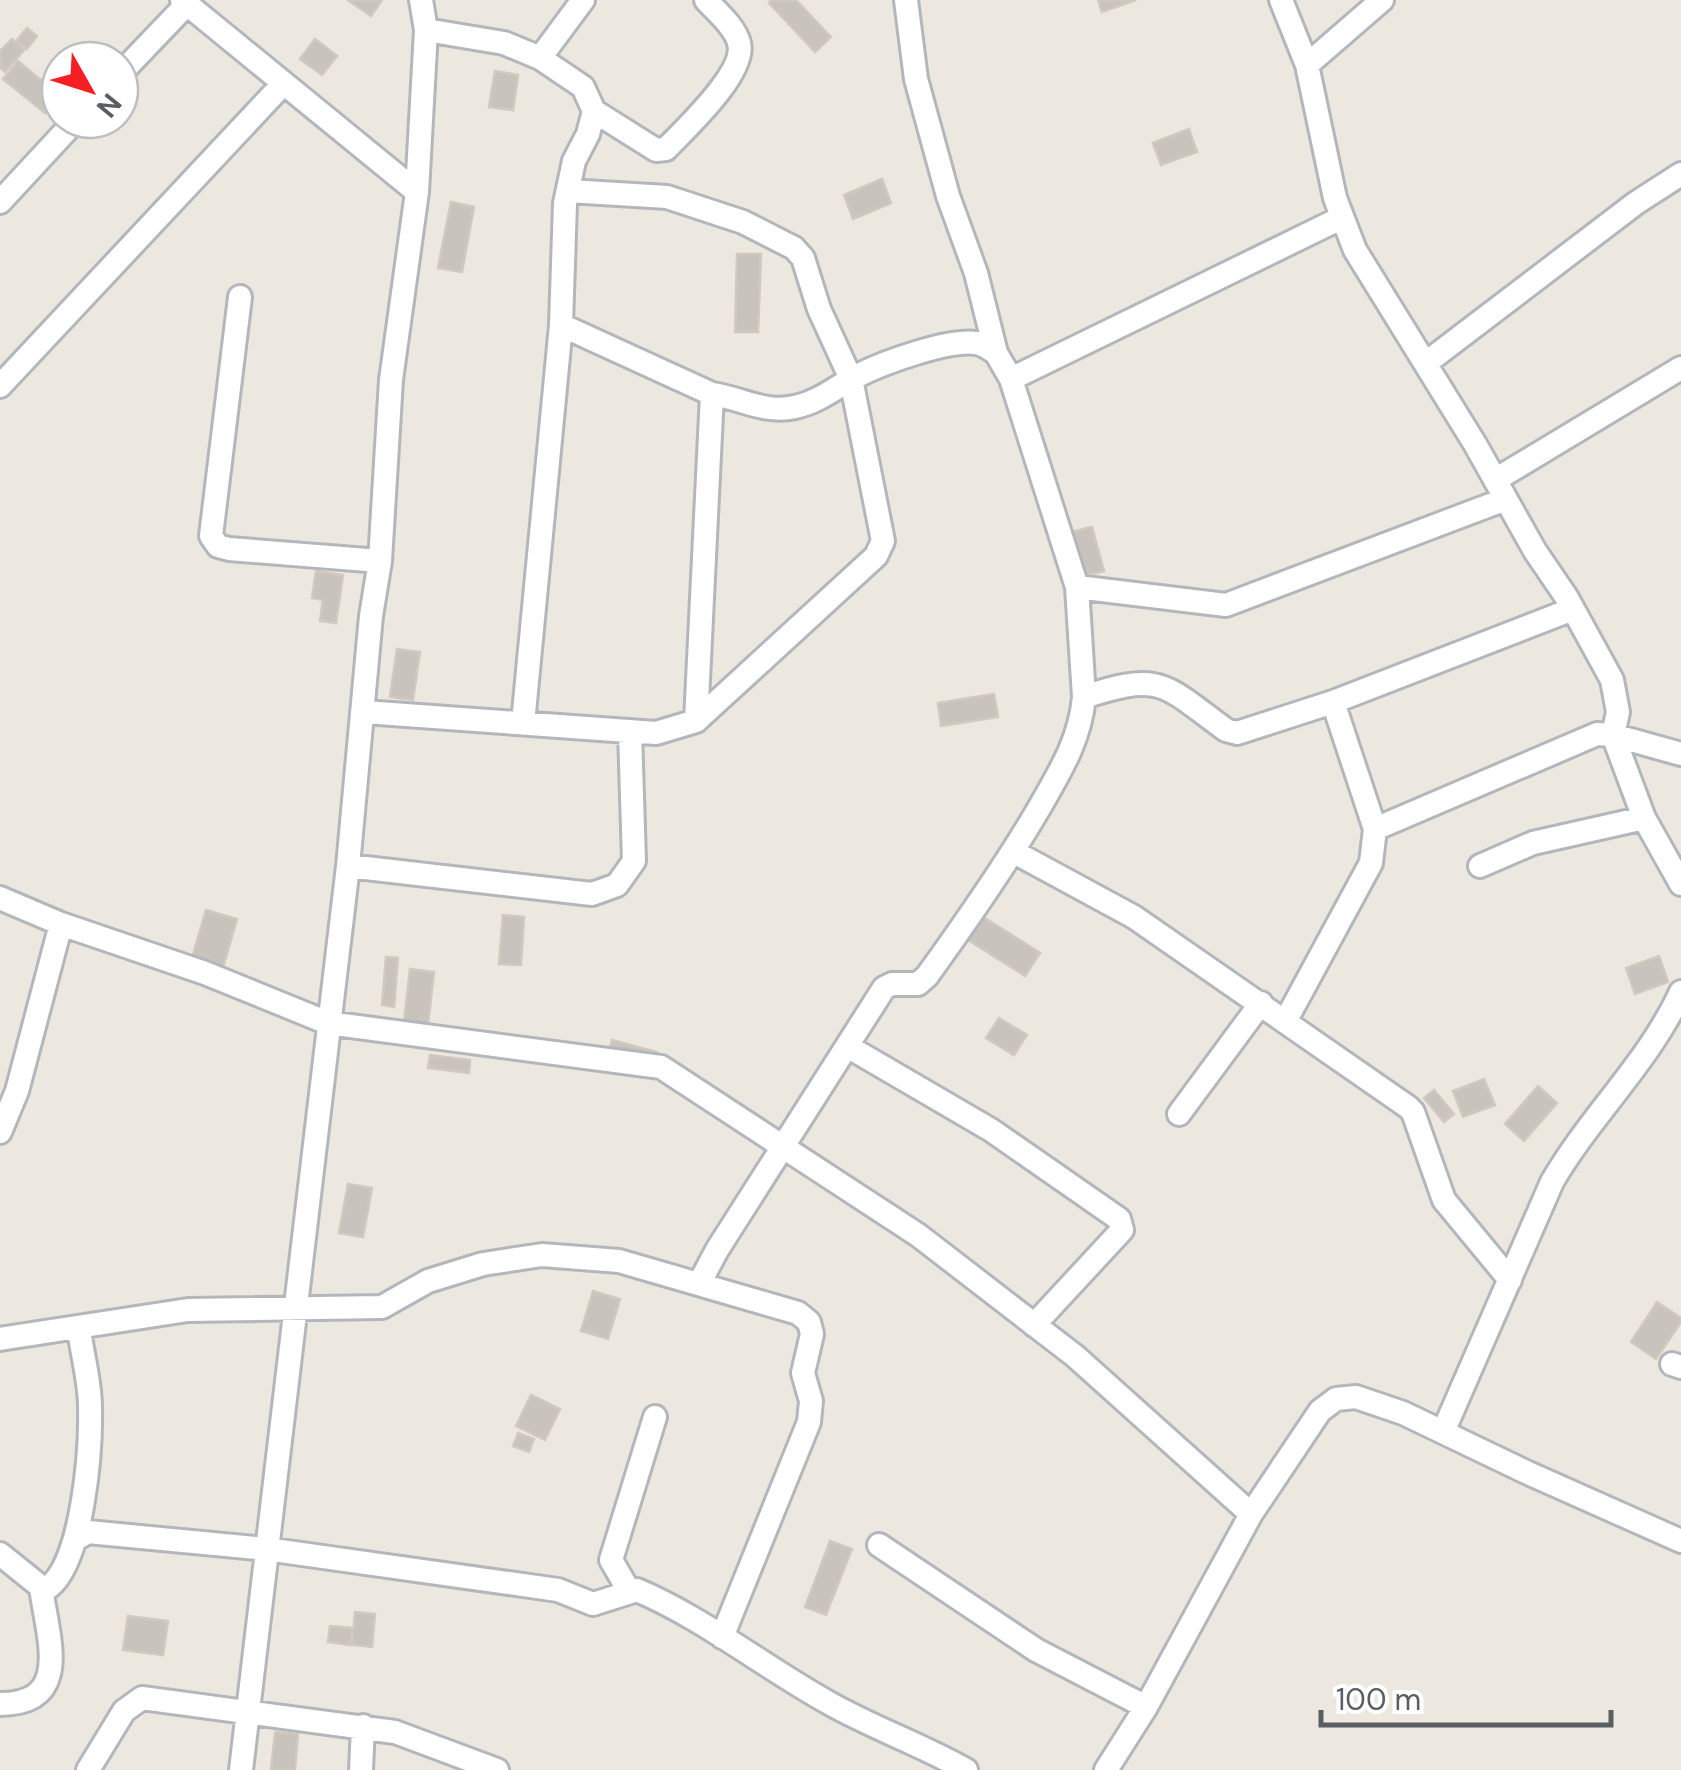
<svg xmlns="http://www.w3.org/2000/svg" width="1681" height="1770" font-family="'DM Sans',sans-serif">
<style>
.building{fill:#c8c3bd;stroke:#d2c9be;stroke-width:2.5}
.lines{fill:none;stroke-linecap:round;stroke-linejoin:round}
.minor-casing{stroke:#b3b7bc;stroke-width:28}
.minor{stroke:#fff;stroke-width:22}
</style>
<rect width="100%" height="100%" fill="#ede8df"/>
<path class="building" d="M348 0H382L371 16Z
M771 0H796L831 37 815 52 769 3Z
M1098 0H1136L1102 12Z
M27 28 37 36 27 49 16 41Z
M12 39 24 50 5 72 0 68V51Z
M315 39 337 56 322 75 300 59Z
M18 61 59 95 45 113 3 79Z
M495 71 518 75 513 110 489 107Z
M1189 129 1197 152 1161 165 1153 143Z
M882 179 891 203 853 219 844 195Z
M451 202 474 207 462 272 438 268Z
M737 254H761L758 332H735Z
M1092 527 1104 571 1075 578 1063 534Z
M316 571 343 575 336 623 320 621 323 600 312 598Z
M397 649 420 652 413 700 390 697Z
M994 694 998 717 941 726 938 703Z
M206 910 237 919 221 974 190 965Z
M977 913 1040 953 1025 976 962 936Z
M503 915 524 917 521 965 499 964Z
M1659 956 1668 982 1635 994 1626 968Z
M386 957 398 958 394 1007 382 1005Z
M410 969 434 972 428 1024 404 1022Z
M999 1018 1027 1035 1014 1055 986 1038Z
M612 1040 657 1052 653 1064 609 1052Z
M430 1055 470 1060 469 1073 428 1068Z
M1484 1079 1495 1105 1463 1117 1453 1091Z
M1538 1086 1557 1103 1524 1141 1505 1124Z
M1434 1090 1454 1114 1444 1122 1424 1098Z
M348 1184 372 1188 363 1237 339 1233Z
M593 1291 620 1299 608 1339 581 1331Z
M1657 1302 1681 1318V1322L1656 1359 1631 1342Z
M531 1395 560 1409 545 1440 516 1426Z
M518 1433 534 1439 529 1452 513 1446Z
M830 1541 852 1549 826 1615 805 1607Z
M355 1612 375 1614 372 1647 352 1645Z
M128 1616 168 1621 163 1655 123 1650Z
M330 1626 352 1628 350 1645 328 1642Z
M275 1732 298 1734 295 1770H271Z"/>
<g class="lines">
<defs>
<path id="minor" d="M182 0 417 192
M1281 0 1307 65 1335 198 1355 250 1475 444 1535 551 1567 598 1612 680 1618 712 1613 735 1644 818 1681 884
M426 30 504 43 540 58 583 87 594 111 656 150 666 149C685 129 747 72 739 43 735 27 717 12 706 0
M540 58 583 0
M1307 65 1382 0
M120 74 187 4
M568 191 667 197 743 222 794 248 803 258 819 309 851 379 883 541 876 556 696 721
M0 202 76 120
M240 297 211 536 218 546 229 549 380 561
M561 325 712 394C741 398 765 414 795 407 819 402 836 387 857 376 882 363 948 339 976 343 983 344 990 349 996 353
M1426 363 1636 203 1681 174
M1011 379 1341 218
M0 386 283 84
M1495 480 1681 368
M1077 587 1226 605 1506 499
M1084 697C1162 671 1164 685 1226 730L1237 733 1333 702 1573 609
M364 712 656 733 696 721 712 394
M523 723 561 325 565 203 574 161 588 134 594 111
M1375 829 1597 734 1613 735 1681 754
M1014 852 1134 917 1408 1107 1413 1112 1444 1200 1510 1280
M348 866 592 894 617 885 634 861 630 731
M1480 866 1533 843 1644 818
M0 898 61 924 205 973 328 1023 661 1067 918 1235 1075 1356 1251 1514
M1286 1020 1371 863 1375 829 1333 702
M847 1046 991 1130 1119 1219 1122 1230 1034 1325
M1179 1114 1261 1003
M0 1132 17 1091 61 924
M699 1284 717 1250 884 988 892 984H918L927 976C966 922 1004 868 1038 810 1059 773 1080 741 1084 697L1077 587 1011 379 996 353 976 273 948 196 916 79 906 0
M0 1339 188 1310 382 1307 428 1281 483 1264 542 1255 619 1261 798 1313 809 1322 812 1334 803 1373 811 1401 809 1422 722 1637
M1672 1364 1681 1367
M1443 1432 1552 1182C1590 1116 1649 1062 1681 992
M76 1539 88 1532 266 1549 558 1590 593 1604 637 1590C705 1619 764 1667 829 1703 873 1728 922 1745 966 1770
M879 1545 1036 1650 1146 1707
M0 1554 41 1587C47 1636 74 1704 0 1704
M41 1587H49C83 1560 91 1450 90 1407 90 1381 82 1354 79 1329
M629 1591 611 1560 655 1417
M88 1770 124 1711 142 1698 395 1732 497 1770
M241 1770 348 866 371 616 380 561 391 380 417 192 426 30 421 0
M361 1770 363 1726
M1106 1770 1146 1707 1251 1514 1320 1411 1336 1399 1356 1397 1403 1413 1526 1472 1681 1541"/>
</defs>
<use href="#minor" class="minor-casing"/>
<use href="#minor" class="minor"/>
</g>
<g transform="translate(90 90) rotate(129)"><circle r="48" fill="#ffffff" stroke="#bcbfc0" stroke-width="2.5"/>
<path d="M0-8L18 38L0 25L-18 38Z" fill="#f41e25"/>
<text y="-15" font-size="28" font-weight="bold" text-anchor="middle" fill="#585e62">N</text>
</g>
<path d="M1321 1710v15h290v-15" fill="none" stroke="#585e62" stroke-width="5"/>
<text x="1336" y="1710" font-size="30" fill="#585e62" stroke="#ffffff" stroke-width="8" paint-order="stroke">100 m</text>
</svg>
